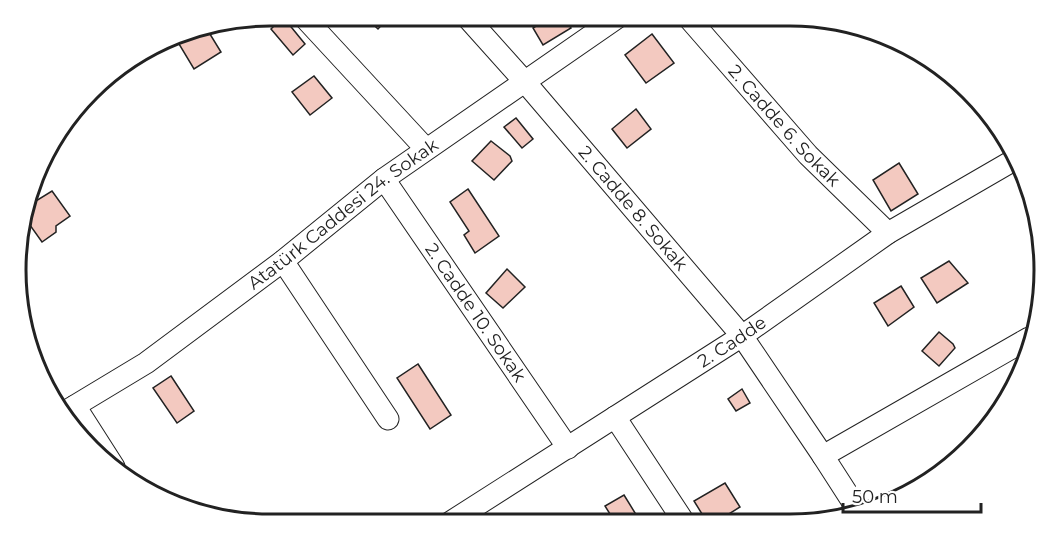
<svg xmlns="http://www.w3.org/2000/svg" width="1059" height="539" font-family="Montserrat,sans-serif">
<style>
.building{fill:#f3c9c0;stroke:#222;stroke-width:1.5}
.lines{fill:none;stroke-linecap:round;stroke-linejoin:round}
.minor-casing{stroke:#222;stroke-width:23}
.minor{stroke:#fff;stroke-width:21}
.labels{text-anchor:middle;stroke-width:4.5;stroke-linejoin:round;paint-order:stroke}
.street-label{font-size:18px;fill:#222;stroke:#fff}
.rim{fill:none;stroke:#222;stroke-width:3}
</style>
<rect width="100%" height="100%" fill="#fff"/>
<path class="building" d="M363 15H389V17L378 29Z
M553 15H563L571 28 543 45 533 28Z
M283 17 305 44 293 55 271 29Z
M205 26 221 52 194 69 176 39 194 27Z
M652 34 674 63 646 83 625 55Z
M314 76 332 98 310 115 292 92Z
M636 109 651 129 627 148 612 129Z
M516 118 533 139 522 148 504 127Z
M491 141 510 156 512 161 494 180 472 161Z
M899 163 918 194 891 211 873 180Z
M468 189 499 236 475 253 464 235 469 231 450 202Z
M52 191 70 216 56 226V232L42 242 22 214 28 200 36 201Z
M949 261 968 283 937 303 921 278Z
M507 269 525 287 503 308 486 293Z
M901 286 914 307 888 326 874 303Z
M939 332 953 344 955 348 939 366 922 351Z
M418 364 451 415 430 429 397 378Z
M171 376 194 411 177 423 153 388Z
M742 389 750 403 736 411 728 399Z
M725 483 740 507 716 522H707L694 501Z
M624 495 640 521 638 522H615L605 506Z"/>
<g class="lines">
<defs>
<g id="minor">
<path d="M302 15 426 149"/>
<path id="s1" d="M465 15 525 82 742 336 823 456 859 512"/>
<path id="s2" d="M686 15 808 155 888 233"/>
<path id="s3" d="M384 179 568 448"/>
<path d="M283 261 388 419"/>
<path d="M75 406 114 467"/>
<path id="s4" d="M63 413 146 363 283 261 384 179 621 15"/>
<path d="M615 417 684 522"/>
<path d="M823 456 1029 338"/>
<path id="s5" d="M449 523 742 336 888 233 1014 160"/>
</g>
</defs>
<use href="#minor" class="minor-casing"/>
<use href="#minor" class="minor"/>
</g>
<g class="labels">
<g class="street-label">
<text dy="6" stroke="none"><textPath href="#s2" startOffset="148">2. Cadde 6. Sokak</textPath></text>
<text dy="6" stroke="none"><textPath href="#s1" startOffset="256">2. Cadde 8. Sokak</textPath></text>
<text dy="6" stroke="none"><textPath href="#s4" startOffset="344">Atatürk Caddesi 24. Sokak</textPath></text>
<text dy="6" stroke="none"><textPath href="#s3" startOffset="162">2. Cadde 10. Sokak</textPath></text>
<text dy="6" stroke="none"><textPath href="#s5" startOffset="336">2. Cadde</textPath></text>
</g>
</g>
<path d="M0 0H1059V539H0ZM270 26H790A244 244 0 0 1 1034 270V270A244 244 0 0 1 790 514H270A244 244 0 0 1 26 270V270A244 244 0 0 1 270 26Z" fill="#fff" fill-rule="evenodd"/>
<path class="rim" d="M270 26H790A244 244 0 0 1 1034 270V270A244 244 0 0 1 790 514H270A244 244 0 0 1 26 270V270A244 244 0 0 1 270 26Z"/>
<path d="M843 503v9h138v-9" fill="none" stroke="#222222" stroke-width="3"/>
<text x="852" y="503" font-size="18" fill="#222222" stroke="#ffffff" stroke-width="4.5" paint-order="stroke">50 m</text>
</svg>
